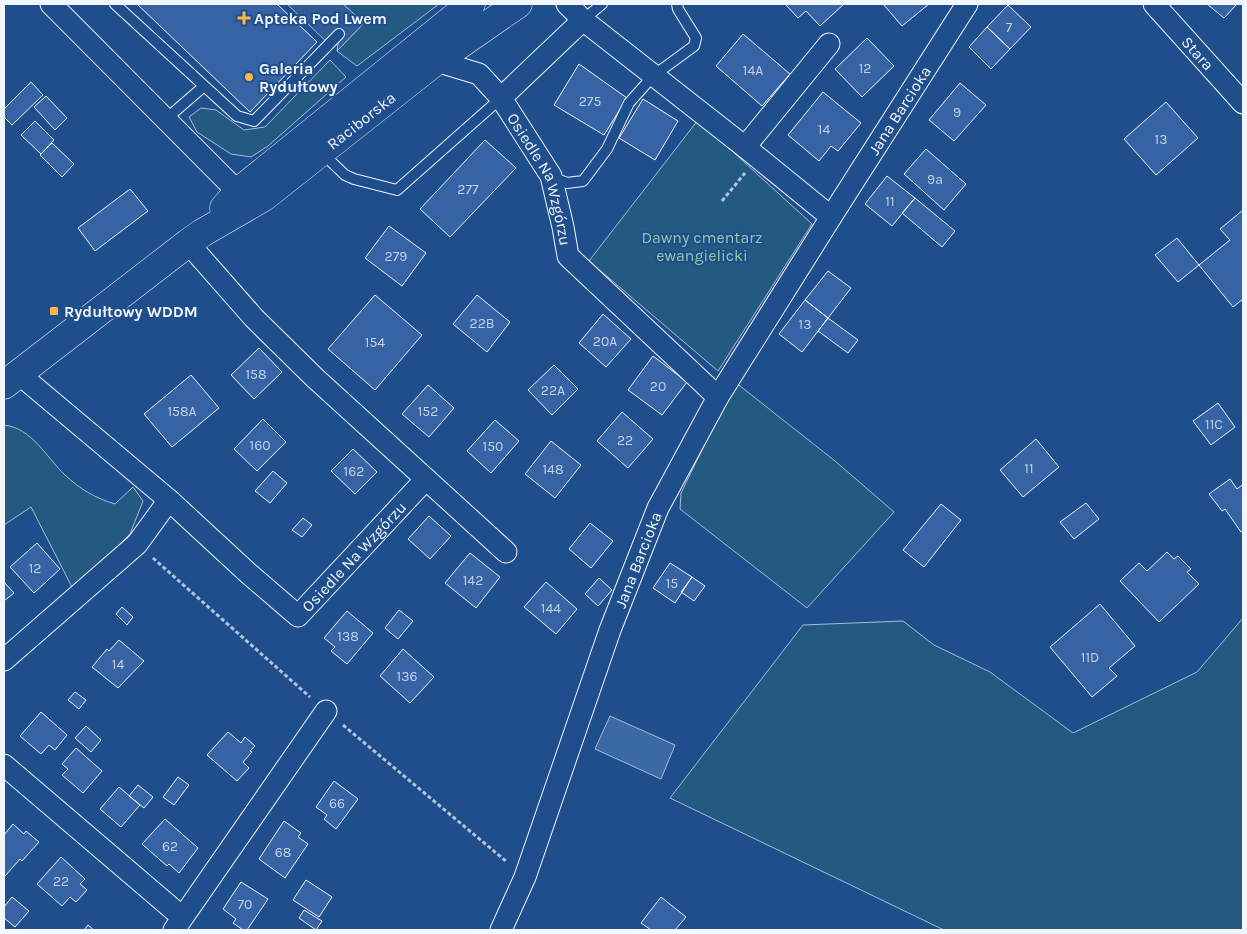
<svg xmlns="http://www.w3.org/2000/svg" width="1247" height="934" font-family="Karla,sans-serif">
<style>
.green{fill:#245a82;stroke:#a8bbd7}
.parking{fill:#305b95;stroke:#a8bbd7}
.water{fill:#3b69a3;stroke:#a8bbd7}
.building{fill:#3563a3;stroke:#f2f6ff}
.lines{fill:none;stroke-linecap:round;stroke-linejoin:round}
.lane-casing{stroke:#f2f6ff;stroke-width:12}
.street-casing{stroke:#f2f6ff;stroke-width:23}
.primary-casing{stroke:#f2f6ff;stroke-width:29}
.path{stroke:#b3c4dc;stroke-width:3;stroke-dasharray:4 2.5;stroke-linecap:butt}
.lane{stroke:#1f4e8c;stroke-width:10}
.street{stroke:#1f4e8c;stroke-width:21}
.primary{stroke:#1f4e8c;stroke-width:28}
.poi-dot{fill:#ffb74d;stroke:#1f4e8c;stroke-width:2}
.labels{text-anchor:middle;stroke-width:4;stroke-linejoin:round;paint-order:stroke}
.number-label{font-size:14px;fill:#c3d1e8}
.poi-label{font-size:16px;font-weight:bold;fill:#f2f6ff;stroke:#1f4e8c;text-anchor:start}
.street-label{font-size:16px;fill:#f2f6ff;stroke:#1f4e8c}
.park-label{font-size:16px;fill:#97c8a6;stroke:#1f4e8c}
</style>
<rect width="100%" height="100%" fill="#1f4e8c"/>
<path class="green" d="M343 4H439L357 66 337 51 364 23Z
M330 60 346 77 268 146 251 157 231 154 197 132 189 117 201 108 216 110 244 130 265 127Z
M698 120 812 224 718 371 589 261Z
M735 382 835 461 894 512 807 608 680 509 681 493Z
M4 425C32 428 46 457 65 475 80 489 95 498 115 504L133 487 143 501 130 534 91 573 72 587 31 507 4 525Z
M1243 618V930H944L670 798 803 625 903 621 934 645 990 672 1073 733 1197 672Z"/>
<path class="parking" d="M287 4H343L364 23 337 51 339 35 329 44Z"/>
<path class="water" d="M610 716 675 745 661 779 595 749Z"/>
<path class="building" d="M137 4H277L317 42 250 112Z
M785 4H844L820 26 806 11 798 18Z
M883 4H929L902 26Z
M1207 4H1237L1224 18Z
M1008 5 1031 27 1010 49 987 27Z
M987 27 1010 49 991 69 969 47Z
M743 34 790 74 762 106 716 66Z
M867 38 894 66 862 97 835 69Z
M579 64 627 98 604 135 554 105Z
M31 82 43 95 12 125 4 117V109Z
M960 83 986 105 954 141 929 120Z
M823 92 861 123 838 151 831 146 819 161 788 135Z
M46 96 67 118 55 130 34 107Z
M643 99 678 121 655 160 619 138Z
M1166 102 1198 138 1156 175 1124 139Z
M35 121 54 140 41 154 21 135Z
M485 140 516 168 450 237 420 209Z
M52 143 74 164 62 177 40 155Z
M926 149 966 184 944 210 904 174Z
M887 176 915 198 892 226 865 204Z
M130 189 148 211 95 251 78 228Z
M915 198 955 231 942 247 902 213Z
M1243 210V299L1233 307 1199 265 1230 240 1220 229Z
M389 226 426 253 402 286 365 258Z
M1177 238 1199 265 1178 282 1155 255Z
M828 271 851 288 828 318 805 300Z
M375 295 422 335 375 390 328 349Z
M477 295 510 322 487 352 453 324Z
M805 300 828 318 802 352 779 334Z
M603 314 631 339 606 367 579 343Z
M828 318 858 340 848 353 818 331Z
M259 348 282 372 254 399 231 375Z
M653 356 687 382 662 415 628 390Z
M554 365 578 389 552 415 528 390Z
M191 375 219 408 172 447 144 414Z
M428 385 454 408 429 437 402 414Z
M1218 403 1235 427 1211 445 1193 421Z
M622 412 653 439 628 468 597 441Z
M263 419 286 442 257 471 234 449Z
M495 420 519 441 491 473 467 451Z
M1036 439 1059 467 1023 497 1000 470Z
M551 441 581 465 555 498 525 474Z
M353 449 377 472 355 494 331 471Z
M273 471 287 483 270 503 255 491Z
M1230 479 1237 489 1242 485 1243 488V531L1241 532 1225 509 1222 511 1209 494Z
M1086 503 1099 519 1074 539 1060 522Z
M941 504 961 520 924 567 903 550Z
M429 516 451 536 430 559 408 539Z
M303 518 312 525 302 537 292 530Z
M590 523 613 541 591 568 569 549Z
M37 543 60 569 34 593 10 567Z
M1167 552 1174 559 1178 556 1191 569 1187 572 1199 584 1159 622 1120 581 1139 563 1147 571Z
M470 553 500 577 476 608 445 583Z
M670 563 692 577 675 603 653 588Z
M692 577 705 586 694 601 681 592Z
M599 578 612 590 598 606 585 594Z
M4 582 14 593 4 601Z
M546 582 577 609 556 634 524 607Z
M1100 604 1135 646 1109 668 1117 676 1092 697 1050 647Z
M122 607 133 617 127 625 116 614Z
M399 610 413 621 398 639 385 628Z
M347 611 373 633 347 664 331 651 335 647 324 638Z
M119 640 144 661 118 688 92 667 107 649 109 651Z
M403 649 434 677 410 703 380 676Z
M75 692 86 700 79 709 68 700Z
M41 712 67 735 55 750 49 745 41 754 20 736Z
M86 726 101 740 91 752 75 738Z
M228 732 241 743 245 737 255 746 250 751 252 752 243 762 249 768 237 781 207 755Z
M76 748 102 771 83 793 62 775 68 769 62 764Z
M178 777 189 785 174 805 163 797Z
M334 781 358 799 336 829 324 819 327 815 316 807Z
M138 785 153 797 144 808 129 796Z
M119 787 140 805 121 827 100 809Z
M165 819 198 848 179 873 169 864 167 866 142 844Z
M284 821 301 833 298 837 308 844 285 878 259 859Z
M13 824 24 834 26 831 39 842 22 861 20 859 5 876 4 875V835Z
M61 857 85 879 80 884 87 890 76 902 70 897 62 906 37 884Z
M306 880 332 897 319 917 293 900Z
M241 882 268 899 247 930H243L233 923 236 919 223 909Z
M12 897 29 911 15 927 4 918V907Z
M661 897 686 917 675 930H651L641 923Z
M304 910 322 921 316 930 299 918Z
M88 925 94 930H84Z"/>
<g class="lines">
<defs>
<path id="lane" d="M115 4 237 116 254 121 339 34
M583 20 602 4
M166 119 203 87
M321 152 345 175 354 179 397 190 501 98
M552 177 567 183 583 181 607 149 629 103 653 76 694 46 696 38 678 9 677 4"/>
<g id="street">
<path d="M51 4 238 192"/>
<path d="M567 4 583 20 745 147 831 217"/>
<path id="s1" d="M1154 4 1243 103"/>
<path id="s2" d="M436 61 479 74 501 98 551 176 563 227 568 256 718 397"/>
<path d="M501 98 583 20"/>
<path d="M745 147 829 44"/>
<path d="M188 243 254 318 315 378 426 479"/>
<path id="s3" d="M19 374 169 500 248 573 298 616 426 479 506 552"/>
<path d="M4 660 137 544 169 500"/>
<path d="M4 765 182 917"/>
<path d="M174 930 326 711"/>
<path id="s4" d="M501 930 525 877 610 630 658 508 718 397 831 217 967 4"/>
</g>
<g id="primary">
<path d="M224 208 238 192 471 4"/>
<path id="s5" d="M4 385 188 243 202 233 264 197 436 61 518 4"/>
</g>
</defs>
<use href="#lane" class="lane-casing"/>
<use href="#street" class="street-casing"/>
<use href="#primary" class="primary-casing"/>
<path class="path" d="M722 201 745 173
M153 558 310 697
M343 725 507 862"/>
<use href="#lane" class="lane"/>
<use href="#street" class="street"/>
<use href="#primary" class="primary"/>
</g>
<g class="poi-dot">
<path d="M241.5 10.5h5v5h5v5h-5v5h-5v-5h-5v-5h5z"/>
<circle cx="249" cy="77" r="5"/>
<rect x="49" y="306" width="10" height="10" rx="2.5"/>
</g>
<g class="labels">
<g class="number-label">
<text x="1009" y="32">7</text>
<text x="865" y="73">12</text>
<text x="753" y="75">14A</text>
<text x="590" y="106">275</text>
<text x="957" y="117">9</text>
<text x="824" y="134">14</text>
<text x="1161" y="144">13</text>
<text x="935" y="184">9a</text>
<text x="468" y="194">277</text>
<text x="890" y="206">11</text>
<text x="396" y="261">279</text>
<text x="482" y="328">22B</text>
<text x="805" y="329">13</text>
<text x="605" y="346">20A</text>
<text x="375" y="347">154</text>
<text x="256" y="379">158</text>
<text x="658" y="391">20</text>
<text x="553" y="395">22A</text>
<text x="182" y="416">158A</text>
<text x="428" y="416">152</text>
<text x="1214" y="429">11C</text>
<text x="625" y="445">22</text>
<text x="260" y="450">160</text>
<text x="493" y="451">150</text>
<text x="1029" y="473">11</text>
<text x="553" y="474">148</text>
<text x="354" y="476">162</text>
<text x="35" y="573">12</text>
<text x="473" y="585">142</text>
<text x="672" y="588">15</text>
<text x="551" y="613">144</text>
<text x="348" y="641">138</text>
<text x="1090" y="662">11D</text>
<text x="118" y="669">14</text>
<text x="407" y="681">136</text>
<text x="337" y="808">66</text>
<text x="170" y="851">62</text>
<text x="283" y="857">68</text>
<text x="61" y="886">22</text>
<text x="245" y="909">70</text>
</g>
<g class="poi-label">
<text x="254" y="24">Apteka Pod Lwem</text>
<text x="259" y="74">Galeria<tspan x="259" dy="18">Rydułtowy</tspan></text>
<text x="64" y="317">Rydułtowy WDDM</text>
</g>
<g class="street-label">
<text dy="6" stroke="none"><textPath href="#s1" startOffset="66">Stara</textPath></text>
<text dy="6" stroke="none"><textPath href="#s4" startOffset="916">Jana Barcioka</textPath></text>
<text dy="6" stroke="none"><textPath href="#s5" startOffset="445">Raciborska</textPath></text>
<text dy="6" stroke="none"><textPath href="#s2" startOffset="169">Osiedle Na Wzgórzu</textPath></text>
<text dy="6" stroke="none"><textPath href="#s3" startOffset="451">Osiedle Na Wzgórzu</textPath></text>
<text dy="6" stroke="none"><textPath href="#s4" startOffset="395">Jana Barcioka</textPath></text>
</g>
<g class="park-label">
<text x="702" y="243">Dawny cmentarz<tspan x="702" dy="18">ewangielicki</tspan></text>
</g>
</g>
<rect width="1247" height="934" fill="none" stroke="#f2f6ff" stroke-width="10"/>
</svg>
